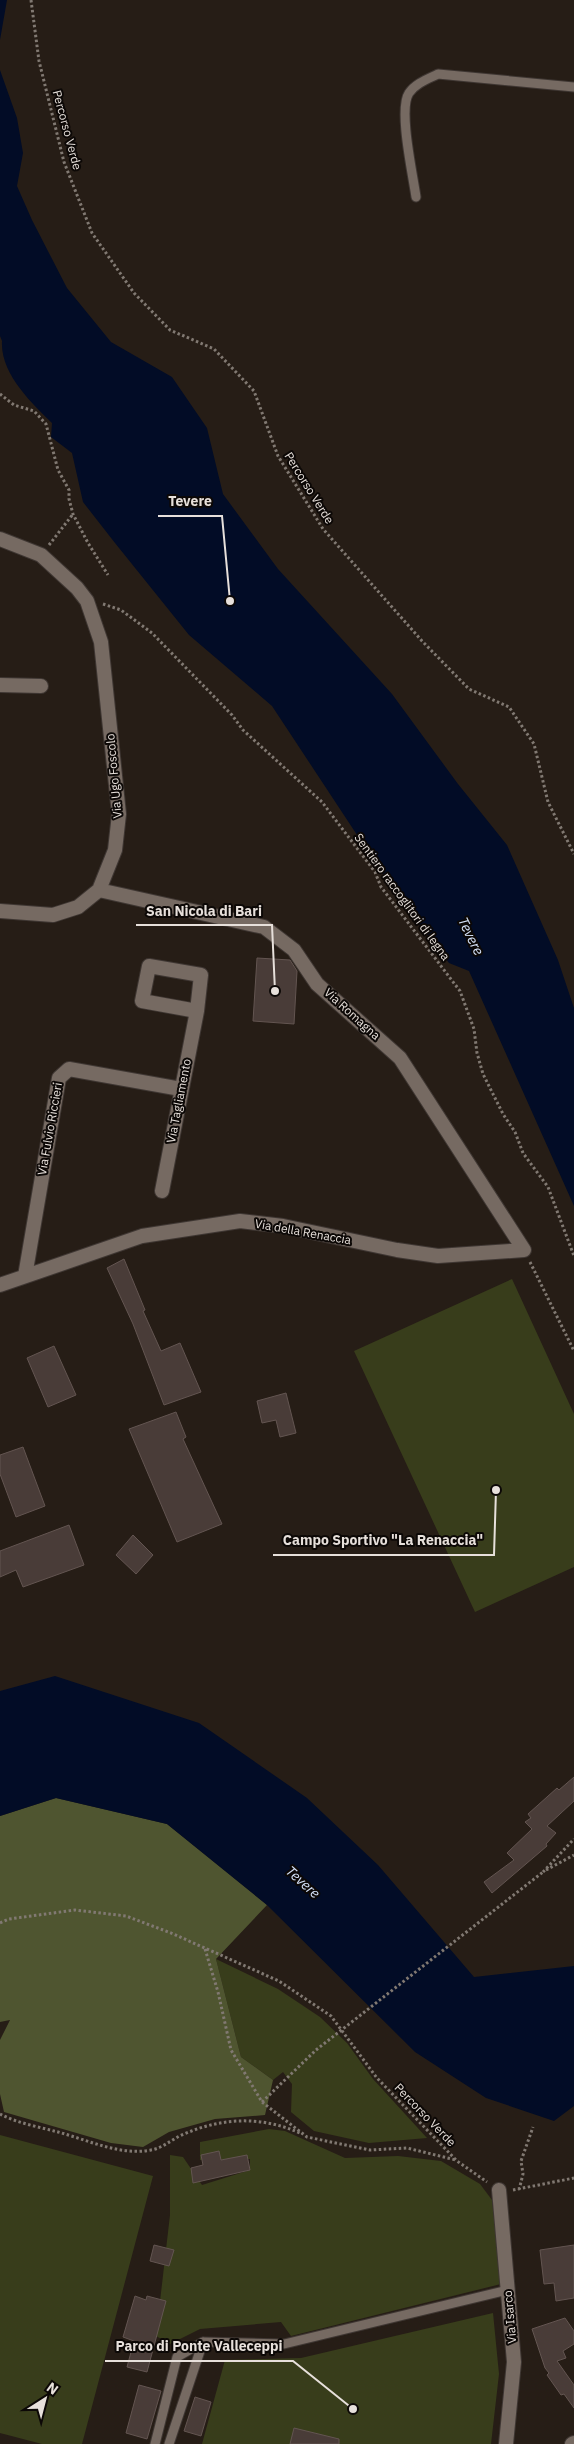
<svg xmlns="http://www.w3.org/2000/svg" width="574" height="2444" font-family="'IBM Plex Sans',sans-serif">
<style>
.green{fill:#383d1b}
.forest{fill:#4f5530}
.water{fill:#020c26}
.building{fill:#493c38;stroke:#635551}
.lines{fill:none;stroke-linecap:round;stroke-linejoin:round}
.service-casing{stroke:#3f3733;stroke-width:11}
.minor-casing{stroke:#3f3733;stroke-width:16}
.path{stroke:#817972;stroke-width:3;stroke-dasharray:2.5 2.5;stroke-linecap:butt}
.service{stroke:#766a62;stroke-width:9}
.minor{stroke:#766a62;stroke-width:14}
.path-bridge{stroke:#817972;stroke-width:3;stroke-dasharray:2.5 2.5;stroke-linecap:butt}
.labels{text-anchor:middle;stroke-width:4;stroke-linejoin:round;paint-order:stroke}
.street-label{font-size:12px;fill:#e7e0db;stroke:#0c0806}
.water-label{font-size:14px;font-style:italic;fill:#d6e3fa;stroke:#0c0806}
.leader{fill:none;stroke:#e7e0db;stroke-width:2}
.callout-dot{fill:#e7e0db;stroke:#0c0806;stroke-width:2}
.callout-label{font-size:14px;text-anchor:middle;font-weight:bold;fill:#e7e0db;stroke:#0c0806;stroke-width:4;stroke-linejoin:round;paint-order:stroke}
</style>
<rect width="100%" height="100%" fill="#261d16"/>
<path class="green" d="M512 1279 574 1414V1567L475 1612 354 1351Z
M216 1959 278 1989 320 2017 347 2043 373 2079 427 2138 369 2143 314 2131 291 2112 292 2084 283 2072 273 2080 241 2057Z
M269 2129 285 2131 345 2158 398 2156 441 2161 480 2184 492 2200 501 2284 291 2336 281 2322 200 2329 170 2344 156 2336 170 2215V2155L183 2157 202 2185 250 2170V2159L200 2160V2142Z
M0 2135 153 2176 82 2444H42L0 2433Z
M493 2313 499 2374 491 2444H202L225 2360 301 2358Z"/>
<path class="forest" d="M56 1798 167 1824 267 1905 216 1959 241 2057 273 2080 265 2115 215 2119 169 2132 143 2147 111 2143 4 2112 0 2094V2040L10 2020 0 2022V1816Z"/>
<path class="water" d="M0 0H7L0 40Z
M0 70 17 118 23 153 17 186 32 220 67 288 111 342 172 377 207 428 223 494 278 569 392 694 458 784 507 845 558 960 574 1008V1206L469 971 449 963 394 891 272 706 189 635 115 543 83 502 72 453 51 437 52 423C33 404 0 374 2 341L0 336Z
M55 1676 199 1723 307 1798 378 1865 474 1977 574 1966V2106L554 2121 486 2098 415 2052 267 1905 167 1824 56 1798 0 1816V1691Z"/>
<path class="building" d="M257 958 290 960 297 971 294 1024 253 1021Z
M124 1259 145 1310 143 1311 161 1351 180 1343 201 1392 164 1405 133 1324 107 1268Z
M54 1346 76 1395 48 1407 27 1358Z
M286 1393 296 1433 280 1437 276 1420 262 1423 257 1401Z
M176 1412 186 1437 183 1439 222 1524 177 1542 129 1429Z
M23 1447 45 1506 16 1517 0 1474V1455Z
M69 1525 84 1565 23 1587 16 1570 0 1577V1551Z
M133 1535 153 1555 136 1574 116 1555Z
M574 1777V1801L547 1826 556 1833 546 1844 547 1846 492 1893 484 1882 514 1860 507 1853 532 1829 525 1822 531 1818 528 1814 557 1788 559 1790Z
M219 2151 221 2160 247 2155 250 2170 193 2183 191 2168 203 2165 201 2155Z
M154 2245 174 2250 169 2266 150 2261Z
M574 2245V2298L556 2301 554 2283 544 2284 540 2250Z
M135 2296 146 2300 147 2296 166 2301 147 2372 127 2367 134 2341 123 2337Z
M565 2318 574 2331V2344L563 2351 566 2358 557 2361 574 2385V2408L564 2394 561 2395 547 2375 549 2373 545 2368 532 2329Z
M139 2385 161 2391 147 2439 126 2433Z
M195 2397 211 2402 201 2436 184 2431Z
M294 2428 339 2439V2444H290Z"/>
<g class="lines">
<defs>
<path id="service" d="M416 197C413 175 398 109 409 93 416 83 428 79 438 74L574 87
M155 2444 177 2357 203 2342 284 2344 508 2290
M169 2444 203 2342"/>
<path id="minor" d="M0 539 41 555 77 588 87 601 101 642 119 814 115 850 99 890 78 907 53 915 0 911
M0 685 41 686
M149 966 201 975 197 1011 142 1001Z
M162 1191 197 1011
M25 1276 59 1078 69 1069 181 1089
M0 1285 142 1236 240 1221 283 1226 397 1250 438 1256 524 1250 400 1058 317 984 294 950 264 927 99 890
M499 2190 514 2362 506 2444
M572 2444 574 2443"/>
</defs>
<use href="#service" class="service-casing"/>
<use href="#minor" class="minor-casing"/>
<path class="path" d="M31 0 39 61 64 162 92 233 134 293 170 330 214 349 254 391 278 456 323 529 422 641 469 689 509 707 534 744 548 802 574 854
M0 394 14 405 34 411 46 424 58 470 69 490V499L73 514 88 543 108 575
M49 545 73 514
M103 604 121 610 152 633 232 715 243 730 322 802 375 872 381 887 460 991 474 1029 477 1053 483 1074 503 1114 515 1132 523 1153 548 1187 574 1256
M530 1262 574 1351
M546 1870 574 1855
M543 1872 574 1839
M0 1923 9 1919 75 1910 126 1916 171 1933 279 1981 331 2016 377 2078 457 2161 487 2182
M205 1949 218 1992 231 2050 262 2102 307 2137 370 2150 407 2148 456 2160
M262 2102 316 2050
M0 2114C17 2123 39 2127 58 2132 88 2140 120 2156 151 2150 163 2148 172 2139 184 2134 224 2117 263 2116 302 2134
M513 2190 574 2178
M519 2190 523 2174 521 2161 533 2127"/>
<use href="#service" class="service"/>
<use href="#minor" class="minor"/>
<path class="path-bridge" d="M316 2050 543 1872"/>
</g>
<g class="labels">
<g class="street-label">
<text transform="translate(67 130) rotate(75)" y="4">Percorso Verde</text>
<text transform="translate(309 488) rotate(58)" y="4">Percorso Verde</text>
<text transform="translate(114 776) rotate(-95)" y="4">Via Ugo Foscolo</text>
<text transform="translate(402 897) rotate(54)" y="4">Sentiero raccoglitori di legna</text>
<text transform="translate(352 1014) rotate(42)" y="4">Via Romagna</text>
<text transform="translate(179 1101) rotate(-79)" y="4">Via Tagliamento</text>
<text transform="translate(50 1129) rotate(-80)" y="4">Via Fulvio Riccieri</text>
<text transform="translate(303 1232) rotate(10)" y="4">Via della Renaccia</text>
<text transform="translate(425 2115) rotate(46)" y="4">Percorso Verde</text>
<text transform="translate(510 2317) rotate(-95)" y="4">Via Isarco</text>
</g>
<g class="water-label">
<text transform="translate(471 936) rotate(64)" y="5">Tevere</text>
<text transform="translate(303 1882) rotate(42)" y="5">Tevere</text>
</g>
</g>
<path class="leader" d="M230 601L222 516H158M275 991L272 925H136M496 1490L494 1555H273M353 2409L293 2361H105"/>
<g class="callout-dot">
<circle cx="230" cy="601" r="5"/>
<circle cx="275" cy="991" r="5"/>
<circle cx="496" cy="1490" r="5"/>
<circle cx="353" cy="2409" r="5"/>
</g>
<g class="callout-label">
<text x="190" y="506">Tevere</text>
<text x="204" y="916">San Nicola di Bari</text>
<text x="383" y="1545">Campo Sportivo "La Renaccia"</text>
<text x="199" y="2351">Parco di Ponte Valleceppi</text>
</g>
<g transform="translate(45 2399) rotate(36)" stroke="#0c0806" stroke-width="4" paint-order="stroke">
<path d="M0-4L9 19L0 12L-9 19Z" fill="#e7e0db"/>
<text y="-8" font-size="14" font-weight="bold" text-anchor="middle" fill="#e7e0db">N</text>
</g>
</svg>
